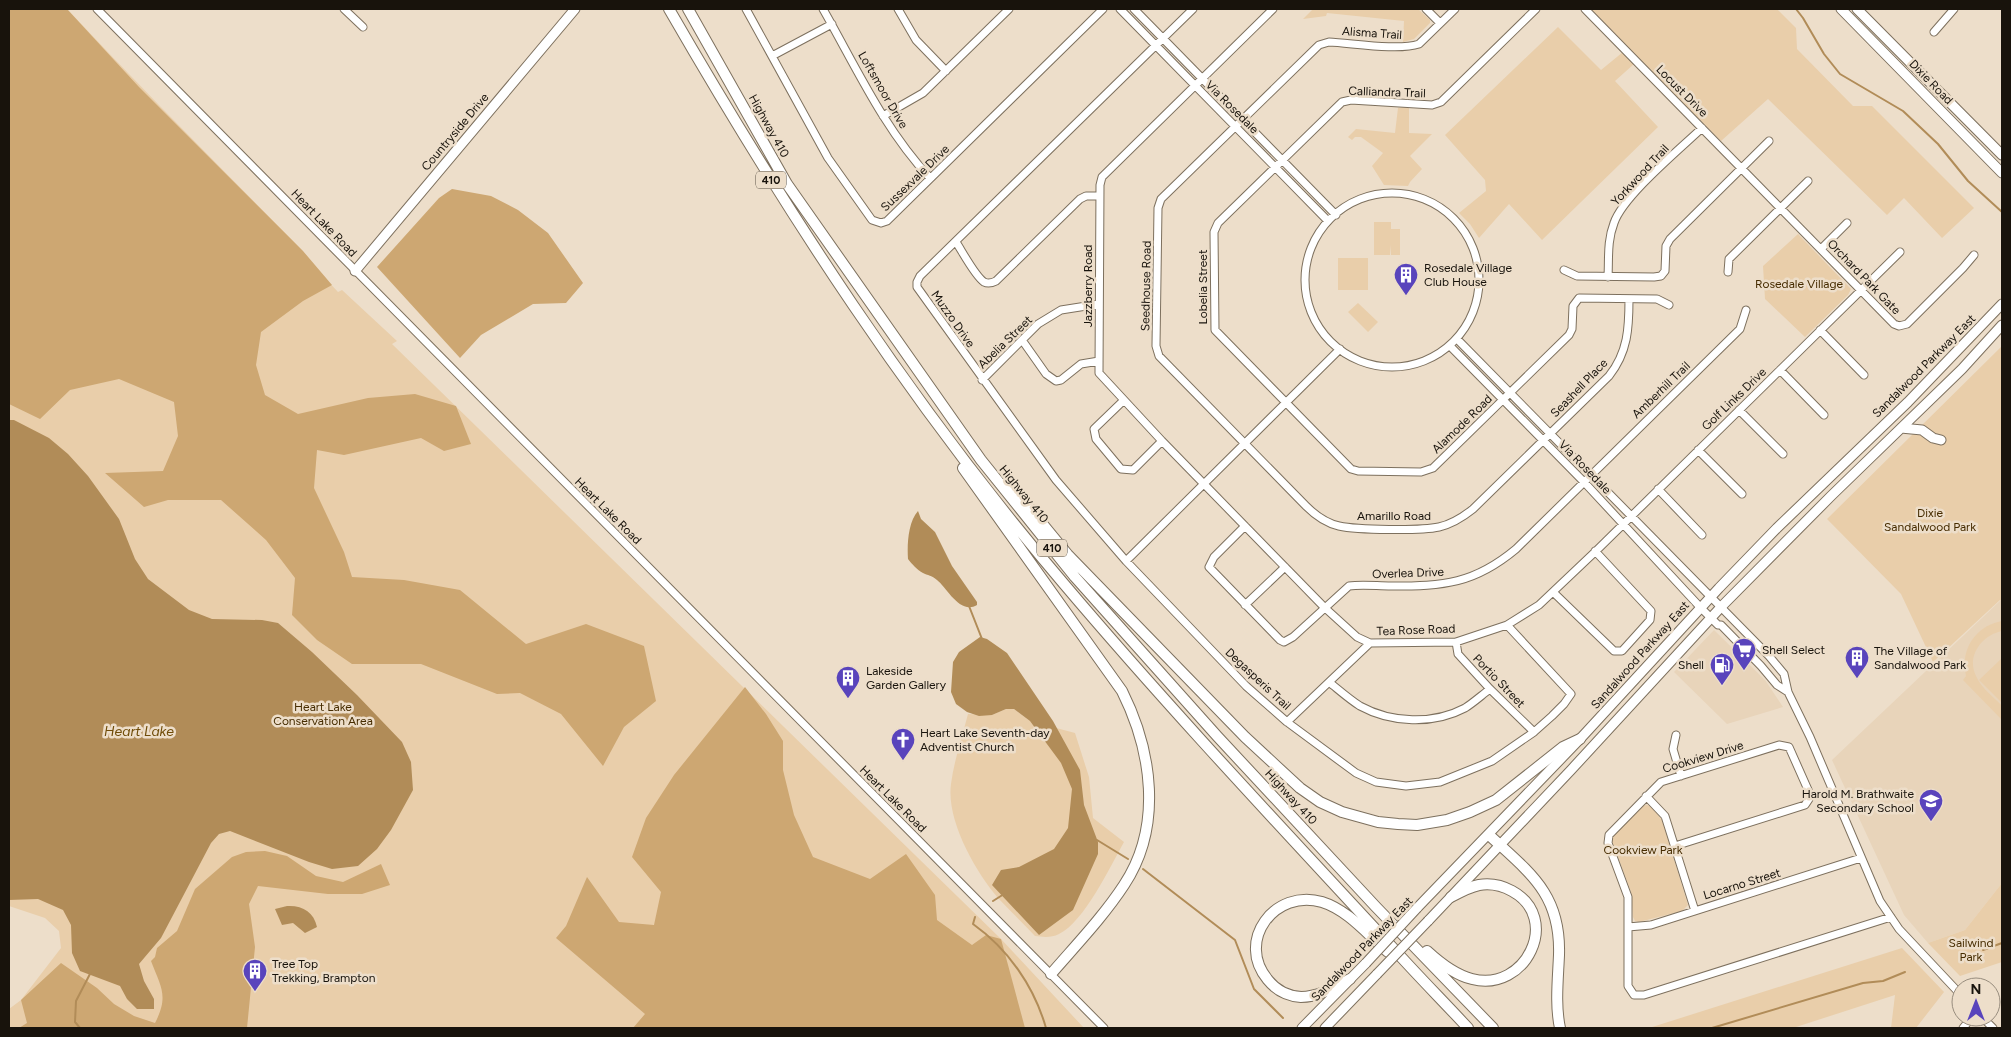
<svg xmlns="http://www.w3.org/2000/svg" width="2011" height="1037" font-family="Figtree,sans-serif">
<style>
.built{fill:#e8d4ba}
.green{fill:#e9ceaa}
.forest{fill:#cda772}
.water{fill:#b18c58}
.lines{fill:none;stroke-linecap:round;stroke-linejoin:round}
.stream{stroke:#b18c58;stroke-width:2}
.minor-casing{stroke:#7d705e;stroke-width:9}
.major-casing{stroke:#7d705e;stroke-width:11}
.highway-casing{stroke:#7d705e;stroke-width:12}
.minor{stroke:#fff;stroke-width:7}
.major{stroke:#fff;stroke-width:9}
.highway{stroke:#fff;stroke-width:10}
.major-bridge-casing{stroke:#7d705e;stroke-width:11;stroke-linecap:butt}
.major-bridge{stroke:#fff;stroke-width:9}
.labels{text-anchor:middle;stroke-width:5;stroke-linejoin:round;paint-order:stroke}
.shield{fill:#eddeca;stroke:#585045;stroke-width:1}
.shield-label{font-size:11px;font-weight:bold;fill:#18130c}
.street-label{font-size:12px;fill:#18130c;stroke:#eddeca}
.poi-label{font-size:12px;fill:#18130c;stroke:#eddeca;text-anchor:start}
.park-label{font-size:12px;fill:#462c00;stroke:#eddeca}
.water-label{font-size:14px;font-style:italic;fill:#704c08;stroke:#eddeca}
</style>
<rect width="100%" height="100%" fill="#eddeca"/>
<path class="built" d="M2001 600 2002 601V883L1965 930 1928 943 1904 915 1832 760Z
M1714 630 1765 680 1783 707 1727 724 1674 672Z"/>
<path class="green" d="M9 9H67C141 88 217 164 293 241 309 257 322 276 338 292L342 290 397 341 392 344 1001 939 1084 1028H9V1009L21 1000 61 948 59 931 45 918 9 906Z
M1313 9H1418L1430 20V23L1414 39 1403 42 1404 21 1327 13 1326 16 1303 19Z
M1591 9H1777L1796 28 1797 49 1853 106H1872L1974 208 1942 238 1904 198 1887 215 1768 99 1721 141Z
M1558 27 1601 70 1623 52 1634 64 1615 81 1658 127 1542 240 1509 204 1479 238 1470 224 1459 213 1486 191 1485 180 1445 135Z
M1403 107H1409V133L1432 134 1410 156 1422 169 1410 182 1408 186 1384 185 1372 166 1383 153 1361 137H1355L1352 140 1348 137 1356 129 1395 133 1398 108Z
M1374 222H1391V229H1400V255H1391V245L1390 255H1374Z
M1798 234 1851 289 1848 295 1805 337 1765 299 1763 266Z
M1338 258H1368V290H1338Z
M1358 303 1378 322 1368 332 1348 312Z
M2002 346V601L2000 600 1933 662 1901 594 1827 519Z
M2002 621V631C1982 635 1966 656 1976 676 1981 688 1994 697 2002 706V720L1963 680 1966 676C1960 650 1975 626 2002 621Z
M2002 658V703L1979 680Z
M1006 709H1014L1030 721 1075 733 1089 777 1093 818 1124 842C1110 867 1084 922 1059 934 1051 938 1043 937 1035 936 1023 923 1010 911 998 898 975 871 946 820 951 784 954 761 962 737 968 714L992 715Z
M1647 805 1652 807 1662 820 1688 905 1682 911 1639 922 1635 921 1633 917 1631 892 1612 841 1613 836 1642 806Z
M2002 883V962L1960 976 1928 943 1965 930Z
M1902 948 1944 992 1916 1028H1891L1895 995 1793 1028H1649Z"/>
<path class="forest" d="M9 9H67L139 87 303 251 332 285 303 301 261 332 256 365 265 395 298 414 368 398 415 394 456 406 471 444 444 451 421 438 344 455 317 450 314 488 344 552 352 577 404 580 460 590 526 644 586 624 644 646 656 701 624 727 603 766 561 714 520 693 497 694 421 664H352L317 640 292 615 295 578 266 540 221 500H168L144 507 105 473 163 471 178 436 174 402 119 379 70 390 40 419 9 404Z
M452 189 491 196 518 210 548 233 583 283 566 303 533 304 481 335 460 358 377 267 439 198Z
M745 687 766 714 783 741V770L794 815 813 857 870 879 906 854 935 895 937 920 972 945 986 935 1001 939 1025 1028H633L645 1014 556 938 566 926 587 877 619 922 654 925 661 892 632 857 646 818 674 775Z
M265 851 287 856 316 876 343 882 381 864 390 885 362 894H328L258 886 249 904 255 947 247 1028H19L27 1023 21 1000 61 963 97 988 114 1004 134 1016 155 1023C169 996 161 987 151 961L155 957 157 948 177 931 195 889 232 857 246 852Z"/>
<path class="water" d="M9 420H14L49 438 68 454 88 476 119 519 135 559 148 579 189 610 212 619 262 620 278 623 312 652 357 695 402 742 411 762 413 790 391 830 377 849 358 866 332 869 309 862 230 831 219 834 211 843 161 938 139 964 144 981 154 999V1009H137L127 999 120 986 80 971 72 953 71 925 63 910 38 899 9 900Z
M918 511 921 519 935 532 952 566 977 602V605C960 615 947 588 937 580 933 576 927 575 923 573 917 570 912 564 908 559 907 545 908 522 918 511Z
M980 637 987 639 1007 653 1053 721 1080 770 1084 805 1098 842V854L1073 910 1039 935 992 885 1001 870 1019 867 1054 849 1068 828 1072 789 1061 763 1030 721 1014 709H1006L992 715 979 716 967 712 956 704 951 692 953 662 959 652Z
M287 906C302 905 314 912 317 927L305 933 293 923 282 925 275 909Z"/>
<g class="lines">
<path class="stream" d="M1796 9 1803 18 1824 54 1840 74 1903 111 1938 144 1968 181 2002 212
M969 606 982 639
M1097 840 1128 859
M1143 869 1235 940 1254 989 1283 1018
M993 901 1004 894
M975 917 973 924C1008 949 1034 986 1046 1028
M1983 950 2002 943
M80 1028 75 1022 76 1001 91 972
M1712 1028 1863 983 1883 981 1905 972"/>
<defs>
<path id="minor" d="M97 9 1104 1028
M344 9 363 27
M746 9 828 158 872 220 881 223 887 221 1103 9
M823 9C856 67 884 129 930 178
M898 9 916 40 946 71
M1120 9 1328 221
M1134 9 1336 215
M1193 9 920 276 917 282V287L1056 480 1126 561 1246 686 1287 722 1356 773 1376 782 1406 786 1440 782 1492 761 1534 732 1552 716 1564 704 1571 694 1507 625
M1273 9 1102 177 1100 185 1099 373 1162 441 1324 607 1357 637 1370 643 1456 642 1507 625 1539 605 1597 550 1900 252
M1426 9 1440 23
M1455 9 1419 44C1398 51 1352 43 1329 42L1319 45 1161 199 1158 208 1156 346 1159 356 1306 506C1315 515 1326 523 1339 526 1357 530 1421 531 1439 527 1452 524 1463 517 1473 509L1609 376C1628 352 1629 328 1629 299
M1536 9 1441 102 1432 105 1351 100 1342 102 1218 223 1214 232 1215 330 1351 469 1358 471 1421 472 1433 468 1569 335 1572 329 1573 306 1579 298 1657 299 1669 305
M1585 9 1894 324 1899 326 1907 324 1963 268 1974 255
M1934 32 1954 9
M772 56 832 24
M883 116 923 93 1009 9
M1305 280a87 87 0 1 1 174 0a87 87 0 1 1-174 0Z
M956 242C962 251 975 276 984 282 988 284 992 283 996 281L1080 199 1086 196H1099
M1821 249 1847 223
M1564 270 1577 276 1654 277 1661 276 1665 271 1666 246 1670 239 1769 141
M1728 272 1729 259 1808 181
M1608 277C1609 258 1607 241 1614 223 1623 196 1680 149 1702 128
M1820 330 1864 375
M1457 339 1769 656 1784 674 1788 692 1810 737 1880 901 1899 929 1961 995
M1022 340 1046 374 1056 381 1061 380 1081 364 1099 361
M1450 346 1584 482 1700 607 1718 625H1721L1761 666 1777 685 1788 692
M1780 370 1824 415
M982 380 1038 324 1061 310 1099 304
M1123 401 1094 429 1096 439 1121 469 1133 470 1162 441
M1739 410 1783 454
M1698 450 1742 494
M1658 489 1702 535
M1245 526 1214 557 1209 567 1280 640 1284 642 1293 637 1349 586C1362 584 1377 586 1391 586 1444 586 1474 584 1516 549L1740 329 1746 310
M1126 561 1340 349
M1553 592 1614 651H1622L1650 620 1651 611 1595 551
M1245 605 1285 567
M1456 642 1458 654 1490 689 1534 732
M1329 682C1339 690 1349 699 1360 706 1391 723 1433 725 1465 708 1473 703 1482 695 1490 689
M1287 722 1370 643
M1676 735 1673 749 1681 776
M1646 796 1665 816 1695 911
M1675 846 1805 805 1809 799V792L1789 747 1779 745 1661 782 1609 835 1608 843 1628 897V986L1634 995H1644L1891 917
M1628 927 1651 925 1861 858
M1982 1017 1993 1028
M1963 1028 1972 1017"/>
<path id="major" d="M1841 9 2002 173
M1857 9 2002 155
M355 271 575 9
M1901 428 1922 430 1933 438 1941 440
M1417 908 1580 739 1719 588 1777 528 1908 402 2002 304
M1428 921 1571 770 1721 607 1831 496 1962 369 2002 325
M1302 1028 1366 963
M1325 1028 1377 974"/>
<path id="highway" d="M669 9C785 210 913 407 1064 584 1169 708 1281 827 1392 947 1417 975 1443 1001 1468 1028
M688 9 787 184 981 460 1075 577 1217 736 1376 907 1493 1028
M963 468 1122 691C1152 751 1163 826 1124 885 1103 917 1076 945 1051 974
M1008 482 1068 555 1245 737 1300 788 1320 802 1342 812 1378 822 1398 824 1417 825 1447 820 1470 812 1496 800 1563 747 1580 739
M1489 835C1530 873 1561 894 1559 955 1558 979 1555 1005 1560 1028
M1427 951C1440 963 1455 975 1472 979 1526 993 1562 918 1512 891 1501 885 1491 883 1479 885 1469 887 1460 892 1451 897
M1350 979C1335 987 1319 997 1301 997 1288 996 1276 990 1268 980 1235 941 1275 888 1322 902 1348 910 1368 935 1388 952"/>
</defs>
<use href="#minor" class="minor-casing"/>
<use href="#major" class="major-casing"/>
<use href="#highway" class="highway-casing"/>
<use href="#minor" class="minor"/>
<use href="#major" class="major"/>
<use href="#highway" class="highway"/>
<defs>
<path id="major-bridge" d="M1366 963 1417 908
M1377 974 1428 921"/>
</defs>
<use href="#major-bridge" class="major-bridge-casing"/>
<use href="#major-bridge" class="major-bridge"/>
</g>
<defs>
<symbol id="building-pin" viewBox="-11 -11 22 30"><path d="M0 17L-7.5 6A9.5 9.5 0 1 1 7.5 6Z" fill="#5944bc" stroke="#eddeca"/><path d="M-4-6H4V6H1V3H-1V6H-4ZM-2.5-4.3h1.7v1.8h-1.7ZM.8-4.3h1.7v1.8H.8ZM-2.5-1h1.7V.8h-1.7ZM.8-1h1.7V.8H.8Z" fill="#fff"/></symbol>
<symbol id="supermarket-pin" viewBox="-11 -11 22 30"><path d="M0 17L-7.5 6A9.5 9.5 0 1 1 7.5 6Z" fill="#5944bc" stroke="#eddeca"/><path d="M-6-5.5h2.5l.6 2H6L4.5 2H-2.5L-4.4-4H-6ZM-1.5 3.2a1.3 1.3 0 1 0 .1 0ZM3 3.2a1.3 1.3 0 1 0 .1 0Z" fill="#fff"/></symbol>
<symbol id="fuel-pin" viewBox="-11 -11 22 30"><path d="M0 17L-7.5 6A9.5 9.5 0 1 1 7.5 6Z" fill="#5944bc" stroke="#eddeca"/><path d="M-5.5-6h7V0h2V4h1.3V-2.5L3-4.5l.8-.8L6-3V5H2.5V1h-1V6h-7ZM-4.2-4.7v3.2H.2V-4.7Z" fill="#fff"/></symbol>
<symbol id="church-pin" viewBox="-11 -11 22 30"><path d="M0 17L-7.5 6A9.5 9.5 0 1 1 7.5 6Z" fill="#5944bc" stroke="#eddeca"/><path d="M-1.2-6h2.4v3.5h3.3v2.4h-3.3V6h-2.4V-.1h-3.3v-2.4h3.3Z" fill="#fff"/></symbol>
<symbol id="school-pin" viewBox="-11 -11 22 30"><path d="M0 17L-7.5 6A9.5 9.5 0 1 1 7.5 6Z" fill="#5944bc" stroke="#eddeca"/><path d="M0-5L7-2L0 1L-7-2ZM-4 1L0 2.5L4 1V4Q0 6-4 4Z" fill="#fff"/></symbol>
</defs>
<g fill-rule="evenodd">
<use href="#building-pin" x="1392" y="261" width="28" height="38"/>
<use href="#supermarket-pin" x="1730" y="636" width="28" height="38"/>
<use href="#building-pin" x="1843" y="644" width="28" height="38"/>
<use href="#fuel-pin" x="1708" y="651" width="28" height="38"/>
<use href="#building-pin" x="834" y="664" width="28" height="38"/>
<use href="#church-pin" x="889" y="726" width="28" height="38"/>
<use href="#school-pin" x="1917" y="787" width="28" height="38"/>
<use href="#building-pin" x="241" y="957" width="28" height="38"/>
</g>
<g class="labels">
<g class="shield">
<rect x="756" y="171.5" width="30" height="17" rx="4"/>
<rect x="1037" y="539.5" width="30" height="17" rx="4"/>
</g>
<g class="shield-label">
<text x="771" y="184">410</text>
<text x="1052" y="552">410</text>
</g>
<g class="street-label">
<text transform="translate(1372 33) rotate(4)" y="4">Alisma Trail</text>
<text transform="translate(1931 82) rotate(46)" y="4">Dixie Road</text>
<text transform="translate(883 90) rotate(60)" y="4">Loftsmoor Drive</text>
<text transform="translate(1682 91) rotate(45)" y="4">Locust Drive</text>
<text transform="translate(1387 92) rotate(2)" y="4">Calliandra Trail</text>
<text transform="translate(1232 107) rotate(45)" y="4">Via Rosedale</text>
<text transform="translate(769 126) rotate(61)" y="4">Highway 410</text>
<text transform="translate(455 132) rotate(-50)" y="4">Countryside Drive</text>
<text transform="translate(1640 175) rotate(-47)" y="4">Yorkwood Trail</text>
<text transform="translate(915 178) rotate(-44)" y="4">Sussexvale Drive</text>
<text transform="translate(324 223) rotate(46)" y="4">Heart Lake Road</text>
<text transform="translate(1864 277) rotate(46)" y="4">Orchard Park Gate</text>
<text transform="translate(1088 286) rotate(-90)" y="4">Jazzberry Road</text>
<text transform="translate(1146 286) rotate(-89)" y="4">Seedhouse Road</text>
<text transform="translate(1203 287) rotate(-90)" y="4">Lobelia Street</text>
<text transform="translate(953 319) rotate(55)" y="4">Muzzo Drive</text>
<text transform="translate(1005 342) rotate(-44)" y="4">Abelia Street</text>
<text transform="translate(1924 366) rotate(-45)" y="4">Sandalwood Parkway East</text>
<text transform="translate(1579 388) rotate(-46)" y="4">Seashell Place</text>
<text transform="translate(1661 390) rotate(-44)" y="4">Amberhill Trail</text>
<text transform="translate(1734 399) rotate(-44)" y="4">Golf Links Drive</text>
<text transform="translate(1462 424) rotate(-44)" y="4">Alamode Road</text>
<text transform="translate(1585 467) rotate(46)" y="4">Via Rosedale</text>
<text transform="translate(1024 494) rotate(51)" y="4">Highway 410</text>
<text transform="translate(608 511) rotate(45)" y="4">Heart Lake Road</text>
<text x="1394" y="520">Amarillo Road</text>
<text transform="translate(1408 573) rotate(-2)" y="4">Overlea Drive</text>
<text transform="translate(1416 630) rotate(-2)" y="4">Tea Rose Road</text>
<text transform="translate(1640 655) rotate(-48)" y="4">Sandalwood Parkway East</text>
<text transform="translate(1258 679) rotate(43)" y="4">Degasperis Trail</text>
<text transform="translate(1499 681) rotate(46)" y="4">Portio Street</text>
<text transform="translate(1703 757) rotate(-17)" y="4">Cookview Drive</text>
<text transform="translate(1291 797) rotate(47)" y="4">Highway 410</text>
<text transform="translate(893 799) rotate(45)" y="4">Heart Lake Road</text>
<text transform="translate(1742 884) rotate(-17)" y="4">Locarno Street</text>
<text transform="translate(1362 949) rotate(-46)" y="4">Sandalwood Parkway East</text>
</g>
<g class="poi-label">
<text x="1424" y="272">Rosedale Village<tspan x="1424" dy="14">Club House</tspan></text>
<text x="1762" y="654">Shell Select</text>
<text x="1874" y="655">The Village of<tspan x="1874" dy="14">Sandalwood Park</tspan></text>
<text x="1704" y="669" text-anchor="end">Shell</text>
<text x="866" y="675">Lakeside<tspan x="866" dy="14">Garden Gallery</tspan></text>
<text x="920" y="737">Heart Lake Seventh-day<tspan x="920" dy="14">Adventist Church</tspan></text>
<text x="1914" y="798" text-anchor="end">Harold M. Brathwaite<tspan x="1914" dy="14">Secondary School</tspan></text>
<text x="272" y="968">Tree Top<tspan x="272" dy="14">Trekking, Brampton</tspan></text>
</g>
<g class="park-label">
<text x="1799" y="288">Rosedale Village</text>
<text x="1930" y="517">Dixie<tspan x="1930" dy="14">Sandalwood Park</tspan></text>
<text x="323" y="711">Heart Lake<tspan x="323" dy="14">Conservation Area</tspan></text>
<text x="1643" y="854">Cookview Park</text>
<text x="1971" y="947">Sailwind<tspan x="1971" dy="14">Park</tspan></text>
</g>
<g class="water-label">
<text x="139" y="736">Heart Lake</text>
</g>
</g>
<rect width="2011" height="1037" fill="none" stroke="#18130c" stroke-width="20"/>
<g transform="translate(1976 1002)"><circle r="24" fill="#eddeca" stroke="#988d7e"/>
<path d="M0-4L9 19L0 12L-9 19Z" fill="#5944bc"/>
<text y="-8" font-size="14" font-weight="bold" text-anchor="middle" fill="#18130c">N</text>
</g>
</svg>
